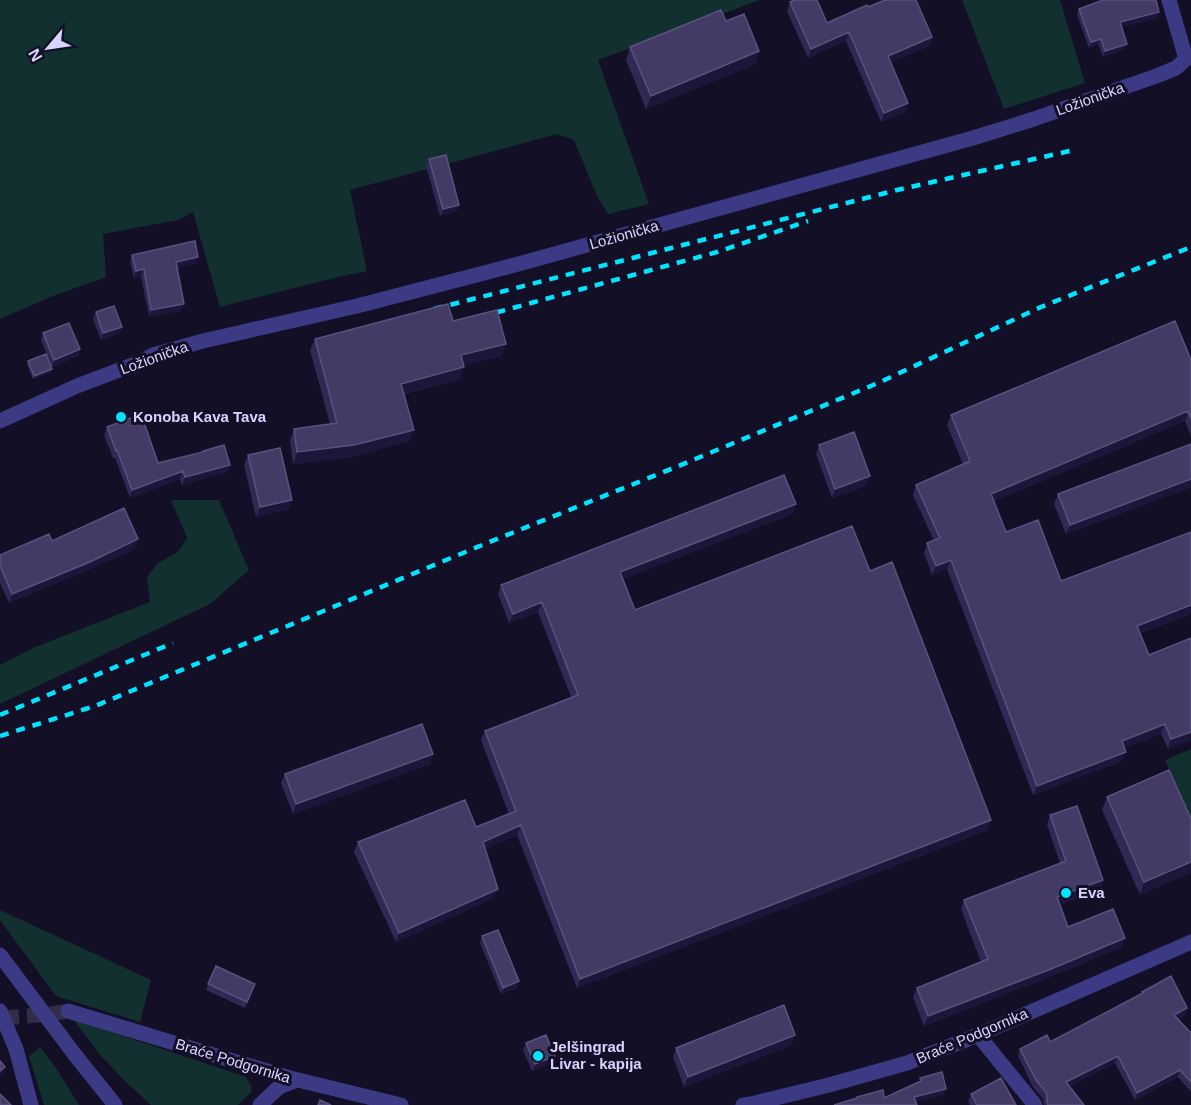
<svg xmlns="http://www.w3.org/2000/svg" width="1191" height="1105" font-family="Arial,sans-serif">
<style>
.green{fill:#12302f}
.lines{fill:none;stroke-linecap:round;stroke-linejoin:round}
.minor-tunnel{stroke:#312d47;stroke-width:15;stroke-dasharray:15 8;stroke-linecap:butt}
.minor{stroke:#3d3a85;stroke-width:15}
.tertiary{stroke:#3d3a85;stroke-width:15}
.rail{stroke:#00e5ff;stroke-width:4.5;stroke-dasharray:9 8;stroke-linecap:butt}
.tertiary-bridge{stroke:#3d3a85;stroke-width:15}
.wall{fill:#312854}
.shaded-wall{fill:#1d163a}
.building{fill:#433a66;stroke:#5a527e;stroke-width:1.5}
.poi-dot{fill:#00e5ff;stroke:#130f26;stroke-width:2}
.labels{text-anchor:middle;stroke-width:6;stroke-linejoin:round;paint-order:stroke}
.street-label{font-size:15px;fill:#d9d4ff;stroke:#130f26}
.poi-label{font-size:15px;font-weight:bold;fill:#d9d4ff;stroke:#130f26;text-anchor:start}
</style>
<rect width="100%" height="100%" fill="#130f26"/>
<path class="green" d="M0 0H760L598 60 649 204 608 214 597 196 574 140 557 134 350 190 367 271 334 278 220 307 193 212 178 220 103 234 106 277 53 296 0 319Z
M962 0H1060L1085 83 1004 109Z
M171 500H219L249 570 210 604 0 704V665L33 648 150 602 147 577 158 563 178 552 187 538Z
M1191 749V823L1165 760Z
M0 910 151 980 140 1022 56 996 0 920Z
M73 1019 246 1077 251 1086V1092L238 1105H151L126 1082 100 1055Z
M40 1047 56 1068 79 1105H44L29 1056Z"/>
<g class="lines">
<path class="minor-tunnel" d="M4 1018 51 1014 68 1011"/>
<path class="minor" d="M0 421 77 386 143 361 153 355 203 341 357 306 522 263 973 138 1034 119 1159 75 1176 68 1186 59 1169 0
M0 1011 16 1049 31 1105
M68 1011 290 1078 401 1105
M978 1035 1035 1105
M260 1105 279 1087 297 1080
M743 1105 751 1104 829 1085 907 1063 978 1035 1191 942"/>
<path class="tertiary" d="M75 1055 115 1105"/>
<path class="rail" d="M434 309 897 190 1074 150
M480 317 717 252 808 221
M0 715 173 643
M0 736 95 706 487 543 676 467 878 383 1041 307 1191 247"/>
<path class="tertiary-bridge" d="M0 955 75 1055"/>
</g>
<path class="wall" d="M790 2 827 23 868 7 932 37 929 46 891 62 908 103 905 112 881 122 846 41 808 58 787 11Z
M1079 9 1157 18 1122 27 1125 49 1103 57 1098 44 1089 48 1077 15Z
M726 21 759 51 755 64 646 109 626 60 630 47Z
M429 159 457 211 440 216 426 166Z
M132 255 196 263 177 268 181 311 149 316 141 276 134 278 130 261Z
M96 312 122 327 119 333 101 340 93 319Z
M453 321 501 356 464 365 460 379 404 394 409 441 350 457 293 464 290 440 294 429 330 424 310 350 315 339Z
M43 333 80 349 78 356 52 367 41 340Z
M1191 360V437L1185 421 994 501 1006 532 1061 581 1191 532V614L1140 633 1149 655 1191 740 1168 749 1161 734 1124 748 1122 761 1033 795 947 569 932 575 924 553 927 543 934 541 913 495 916 485 963 464 947 425 951 415Z
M28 361 52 369 51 372 33 379 27 364Z
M107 427 158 463 202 452 203 451 230 465 227 472 182 485 180 479 130 498 115 458H113L104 435Z
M1191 444V487L1066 534 1054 504 1058 494Z
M819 445 866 486 832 498 816 454Z
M248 455 289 509 256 517 244 465Z
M796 504 792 514 622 579 635 610 870 571 988 830 577 988 517 835 485 849 498 889 494 898 396 942 354 852 358 842 476 827 509 814 481 740 485 731 571 697 538 612 509 623 498 594 501 585Z
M138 539 135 549 86 571 9 603 0 583V555L52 541Z
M433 754 430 764 293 814 281 783 285 774Z
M1107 797 1191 819 1140 895 1102 810Z
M1050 815 1103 880 1100 890 1060 904 1068 927 1122 947 1047 978 924 1026 913 997 917 988 981 962 961 909 964 900 1060 863 1047 825Z
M482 936 517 988 501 994 480 943Z
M208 984H255L245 1008 206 990Z
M1142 992 1185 1015 1178 1019 1191 1033V1092L1178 1077 1135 1100 1115 1063 1069 1086 1084 1105H1044L1043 1099 1033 1087 1018 1056 1020 1049 1050 1042 1141 994Z
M526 1043 552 1062 532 1071 523 1050Z
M792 1045 684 1087 673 1057 676 1048Z
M971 1094 1016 1105H970L968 1102Z"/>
<path class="shaded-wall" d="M1159 12 1157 18 1118 28 1120 22Z
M849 32 846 41 808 58 811 49Z
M932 37 929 46 885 65 888 56Z
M1101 39 1098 44 1089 48 1091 42Z
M1127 44 1125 49 1103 57 1105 51Z
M759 51 755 64 646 109 651 96Z
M908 103 905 112 881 122 884 113Z
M459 205 457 211 440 216 443 209Z
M198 257 196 263 174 269 176 262Z
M144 269 141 276 134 278 136 271Z
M184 304 181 311 149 316 151 310Z
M122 327 119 333 101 340 103 333Z
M506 344 501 356 457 367 461 355Z
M80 349 78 356 52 367 54 360Z
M464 367 460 379 397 395 401 384Z
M52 369 51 372 33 379 34 376Z
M1188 411 1185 421 988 504 991 494Z
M414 430 409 441 350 457 293 464 297 452Z
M230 465 227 472 182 485 185 477Z
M183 471 180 479 130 498 132 490Z
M870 476 866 486 832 498 835 489Z
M1191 479V487L1066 534 1070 525Z
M292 500 289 509 256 517 260 507Z
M796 504 792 514 616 582 620 572Z
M138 539 135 549 86 571 9 603 12 594Z
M951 560 947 569 932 575 936 566Z
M542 602 538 612 509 623 513 614Z
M1191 605V614L1133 635 1137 626Z
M1165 724 1161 734 1118 750 1122 741Z
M1191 732V740L1168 749 1171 739Z
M1126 752 1122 761 1033 795 1037 786Z
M433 754 430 764 293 814 296 804Z
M991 820 988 830 577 988 580 979Z
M521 825 517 835 480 852 483 842Z
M1191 862V873L1140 895 1144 882Z
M1103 880 1100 890 1053 907 1057 897Z
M498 889 494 898 396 942 399 933Z
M1125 938 1122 947 1047 978 924 1026 928 1016Z
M519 981 517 988 501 994 503 988Z
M1187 1008 1185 1015 1171 1022 1174 1015Z
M795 1035 792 1045 684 1087 688 1077Z
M555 1056 552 1062 532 1071 535 1064Z
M1118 1056 1115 1063 1063 1089 1066 1082Z
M5 1067 3 1073 0 1076V1071Z
M1180 1070 1178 1077 1135 1100 1137 1093Z
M946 1089 944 1095 911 1103 914 1097Z"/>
<path class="building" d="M795 0H817L827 23 867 5 868 7 885 0H916L932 37 888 56 908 103 884 113 849 32 811 49 790 2Z
M1103 0H1156L1159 12 1120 22 1127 44 1105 51 1101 39 1091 42 1079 9Z
M721 10 726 21 744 14 759 51 651 96 630 47Z
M446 155 459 205 443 209 429 159Z
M195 241 198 257 176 262 184 304 151 310 144 269 136 271 132 255Z
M448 304 453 321 497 310 506 344 461 355 464 367 401 384 414 430 354 445 297 452 294 429 337 423 315 339Z
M114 306 122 327 103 333 96 312Z
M1175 321 1191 360V419L1188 411 991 494 1006 532 1038 520 1061 581 1191 532V605L1137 626 1149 655 1191 638V732L1171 739 1165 724 1122 741 1126 752 1037 786 951 560 936 566 927 543 940 538 916 485 970 461 951 415Z
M69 323 80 349 54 360 43 333Z
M46 354 52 369 34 376 28 361Z
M141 414 158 463 203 452V451L224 445 230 465 185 477 183 471 132 490 117 450 116 451 107 427Z
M854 432 870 476 835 489 819 445Z
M1191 444V479L1070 525 1058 494Z
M280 448 292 500 260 507 248 455Z
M784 475 796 504 620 572 635 610 852 526 870 571 892 562 991 820 580 979 521 825 483 842 498 889 399 933 358 842 465 800 476 827 516 811 485 731 578 695 542 602 513 614 501 585Z
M124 508 138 539 90 562 12 594 0 565V555L49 534 52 541Z
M422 724 433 754 296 804 285 774Z
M1169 770 1191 819V862L1144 882 1107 797Z
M1077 806 1103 880 1057 897 1068 927 1113 909 1125 938 1051 969 928 1016 917 988 988 959 964 900 1066 861 1050 815Z
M498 930 519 981 503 988 482 936Z
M216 966 255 984 247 1002 208 984Z
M1171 976 1187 1008 1174 1015 1191 1033V1082L1180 1070 1137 1093 1118 1056 1066 1082 1084 1105H1048L1047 1102V1097L1046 1092 1036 1080 1020 1049 1047 1035 1050 1042 1143 993 1142 992Z
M784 1005 795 1035 688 1077 676 1048Z
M546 1035 555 1056 535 1064 526 1043Z
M0 1061 5 1067 0 1071Z
M942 1072 946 1089 914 1097 917 1105H834L857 1098V1097L883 1090 884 1098 921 1081 920 1078Z
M1001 1078 1016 1105H977L971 1094Z
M0 1094 11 1105H0Z
M320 1100 331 1105H318Z"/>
<g class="poi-dot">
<circle cx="121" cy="417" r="6"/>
<circle cx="1066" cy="893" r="6"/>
<circle cx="538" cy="1056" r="6"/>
</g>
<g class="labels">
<g class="street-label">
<text transform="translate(1090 99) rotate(-20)" y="5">Ložionička</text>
<text transform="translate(624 235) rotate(-16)" y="5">Ložionička</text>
<text transform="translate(154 358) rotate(-20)" y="5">Ložionička</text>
<text transform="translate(972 1036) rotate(-23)" y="5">Braće Podgornika</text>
<text transform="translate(233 1061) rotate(17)" y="5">Braće Podgornika</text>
</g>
<g class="poi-label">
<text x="133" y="422">Konoba Kava Tava</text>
<text x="1078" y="898">Eva</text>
<text x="550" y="1052">Jelšingrad<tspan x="550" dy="17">Livar - kapija</tspan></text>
</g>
</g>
<g transform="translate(48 48) rotate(241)" stroke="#130f26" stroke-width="4.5" paint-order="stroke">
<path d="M0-4.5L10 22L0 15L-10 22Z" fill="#d9d4ff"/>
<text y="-9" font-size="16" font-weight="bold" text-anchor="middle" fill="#d9d4ff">N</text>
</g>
</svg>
